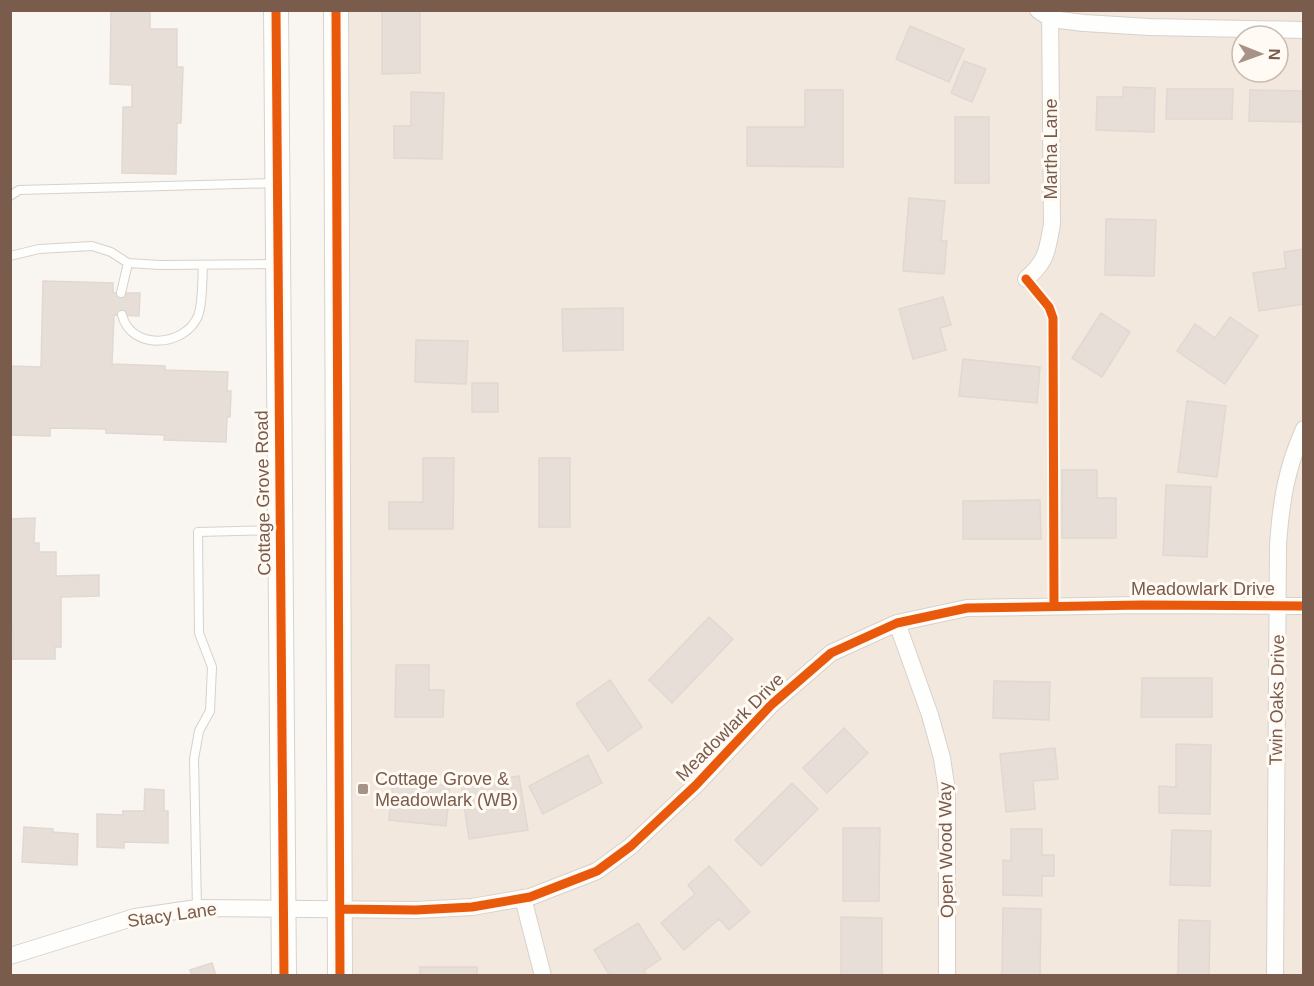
<svg xmlns="http://www.w3.org/2000/svg" width="1314" height="986" font-family="Helvetica,sans-serif">
<style>
.residential{fill:#f2e8de;fill-rule:evenodd}
.building{fill:#e6ded7;stroke:#e2d8d2;stroke-width:1.5}
.lines{fill:none;stroke-linecap:round;stroke-linejoin:round}
.lane-casing{stroke:#d7d1cb;stroke-width:10}
.street-casing{stroke:#d7d1cb;stroke-width:18}
.secondary-casing{stroke:#d9d2cb;stroke-width:26}
.lane{stroke:#fefefd;stroke-width:8}
.street{stroke:#fefefd;stroke-width:16}
.secondary{stroke:#fefefd;stroke-width:24}
.cycleway-casing{stroke:#fffaf3;stroke-width:13}
.cycleway{stroke:#e8590c;stroke-width:9}
.poi-dot{fill:#a69286;stroke:#fffaf3;stroke-width:2}
.labels{text-anchor:middle;stroke-width:6;stroke-linejoin:round;paint-order:stroke}
.street-label{font-size:18px;fill:#7a5c4d;stroke:#fffaf3}
.poi-label{font-size:18px;fill:#7a5c4d;stroke:#fffaf3;text-anchor:start}
</style>
<rect width="100%" height="100%" fill="#f9f5f0"/>
<path class="residential" d="M336 11H1303V975H340ZM1242 36H1278V72H1242Z"/>
<path class="building" d="M111 10H150V29H177V67H183L181 123H177L176 174 122 173 123 107H132V85L110 84Z
M382 10H420V73L382 74Z
M910 26 964 49 949 82 896 59Z
M964 61 986 69 972 102 951 93Z
M1123 87 1155 88 1154 132 1096 130 1097 97H1123Z
M1167 89H1233L1232 119H1166Z
M805 90H843V167L747 166V127H805Z
M1250 90 1304 91V122L1249 121Z
M411 92 444 93 442 159 394 158V126H411Z
M955 117H989V183H955Z
M909 198 945 201 941 241H947L944 274 903 271Z
M1106 219 1156 220 1154 276 1105 275Z
M1304 249V304L1259 311 1253 273 1286 268 1284 252Z
M43 281 113 283V293H140L139 316 114 315 112 364 165 366V370L228 372 227 391H231L230 417H227L226 442 164 440 165 435 106 433V429L50 428V436L10 435V366L41 367Z
M943 297 951 325 940 328 946 350 913 359 899 309Z
M623 308V350L563 351 562 309Z
M1101 313 1130 332 1102 377 1072 358Z
M1230 317 1258 336 1225 384 1177 351 1195 324 1215 338Z
M416 340 468 341 466 384 415 382Z
M963 359 1040 367 1037 403 959 396Z
M472 383H498V412H472Z
M1187 401 1226 406 1217 477 1178 472Z
M423 458H454L453 529H389V502H423Z
M539 458H570V527H539Z
M1062 470H1097V498H1116V538H1062Z
M1166 485 1211 487 1207 557 1163 555Z
M1040 500 1041 539H963V501Z
M35 518 34 543H39V552H56V576L99 575V596L61 597V647H55V659H13V628H10V519Z
M709 617 733 639 672 703 649 680Z
M396 665H429V690H444L443 717H395Z
M1142 678H1212V717H1141Z
M610 680 642 727 608 751 576 704Z
M994 681 1050 682 1049 720 993 718Z
M844 728 868 753 827 793 803 768Z
M1176 744 1211 745 1210 814 1159 813V786L1176 787Z
M1055 748 1058 779 1033 781 1035 809 1006 812 1000 754Z
M588 755 602 783 543 814 529 786Z
M519 776 528 830 469 839 461 784Z
M393 780 450 786 446 826 389 820Z
M792 783 818 809 761 866 735 840Z
M145 789 164 790V811H168V843L124 842V848L97 847V814L123 815V811H144Z
M24 827 53 829V832L78 834 77 865 22 862Z
M843 828H880L879 901H843Z
M1011 829H1042V855H1054V876H1042V896L1003 895V860L1011 861Z
M1172 830 1211 831 1210 886 1170 885Z
M709 866 750 912 729 930 719 919 684 950 661 923 695 894 688 885Z
M1003 908 1041 909 1040 976H1002Z
M841 917 882 918V976H841Z
M1179 920 1210 921 1209 976H1178Z
M638 923 661 959 644 970 647 976H610L594 950Z
M212 963 216 976H192L190 970Z
M420 967H477V976H420Z"/>
<g class="lines">
<defs>
<path id="lane" d="M10 196 19 190 277 183
M10 256 39 249 92 246 111 252 128 263 160 265 277 264
M121 293 128 263
M122 315C131 351 185 347 198 316 203 303 202 279 203 265
M197 908 194 759 199 731 210 711 212 667 199 633 198 532 280 530"/>
<path id="street" d="M1038 10 1051 19 1084 23 1149 27 1304 30
M1026 279C1048 260 1047 250 1052 224L1050 10
M897 623 930 715 942 758 947 791V976
M523 898 543 976
M10 956 135 917 197 908 416 910 472 907 530 897 597 871 631 846 696 785 771 705 831 653 897 623 967 608 1142 605 1304 606
M1275 976 1278 545C1281 502 1286 469 1304 429"/>
<path id="secondary" d="M276 10 284 976
M336 10 340 976"/>
</defs>
<use href="#lane" class="lane-casing"/>
<use href="#street" class="street-casing"/>
<use href="#secondary" class="secondary-casing"/>
<use href="#lane" class="lane"/>
<use href="#street" class="street"/>
<use href="#secondary" class="secondary"/>
<defs>
<path id="cycleway" d="M276 10 284 976
M336 10 340 976
M1026 279 1049 307 1053 318 1054 606
M340 909 416 910 472 907 530 897 597 871 631 846 696 785 771 705 831 653 897 623 967 608 1142 605 1304 606"/>
</defs>
<use href="#cycleway" class="cycleway-casing"/>
<use href="#cycleway" class="cycleway"/>
</g>
<rect class="poi-dot" x="357" y="783" width="12" height="12" rx="3"/>
<g class="labels">
<g class="street-label">
<text transform="translate(1051 149) rotate(-90)" y="6">Martha Lane</text>
<text transform="translate(263 493) rotate(-91)" y="6">Cottage Grove Road</text>
<text x="1203" y="595">Meadowlark Drive</text>
<text transform="translate(1277 700) rotate(-89)" y="6">Twin Oaks Drive</text>
<text transform="translate(730 727) rotate(-45)" y="6">Meadowlark Drive</text>
<text transform="translate(946 850) rotate(-91)" y="6">Open Wood Way</text>
<text transform="translate(172 915) rotate(-8)" y="6">Stacy Lane</text>
</g>
<g class="poi-label">
<text x="375" y="785">Cottage Grove &amp;<tspan x="375" dy="21">Meadowlark (WB)</tspan></text>
</g>
</g>
<rect width="1314" height="986" fill="none" stroke="#7a5c4d" stroke-width="24"/>
<g transform="translate(1260 54) rotate(91)"><circle r="28" fill="#fffaf3" stroke="#cabbb1" stroke-width="1.5"/>
<path d="M0-4.5L10 22L0 15L-10 22Z" fill="#a69286"/>
<text y="-9" font-size="16" font-weight="bold" text-anchor="middle" fill="#7a5c4d">N</text>
</g>
</svg>
